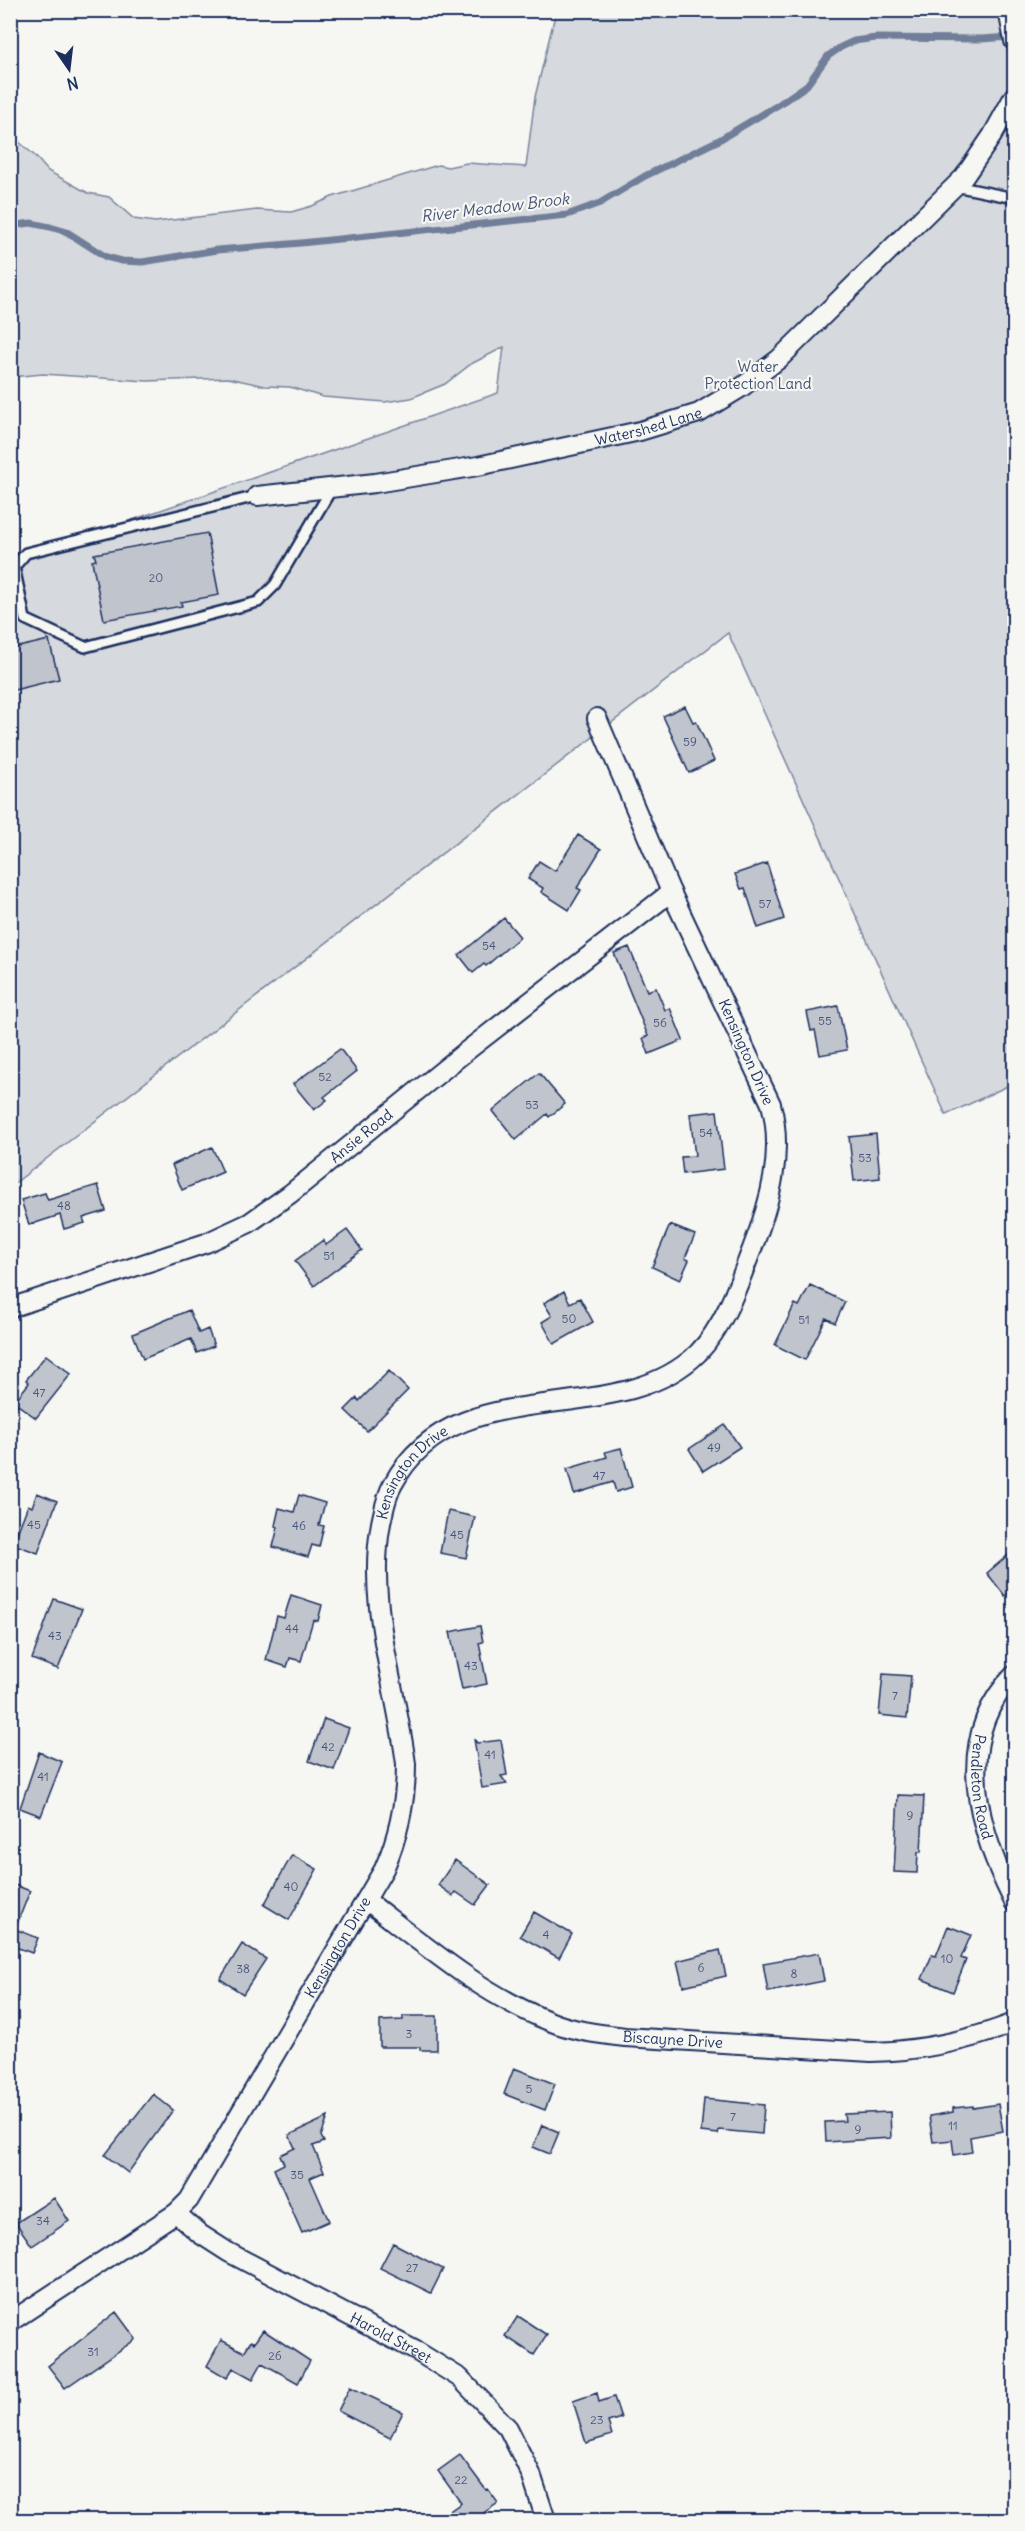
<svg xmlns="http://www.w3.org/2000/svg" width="1025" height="2531" font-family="Delius,sans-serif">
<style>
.green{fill:#d6d9dd;stroke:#78849e;stroke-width:1.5}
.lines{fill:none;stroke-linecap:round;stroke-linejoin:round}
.stream{stroke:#717e99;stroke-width:7}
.building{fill:#c0c4cd;stroke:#1b2f5e;stroke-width:1.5}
.service-casing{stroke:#1b2f5e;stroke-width:14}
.minor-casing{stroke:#1b2f5e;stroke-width:22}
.service{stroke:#f6f6f2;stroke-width:9}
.minor{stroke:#f6f6f2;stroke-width:18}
.labels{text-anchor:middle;stroke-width:4.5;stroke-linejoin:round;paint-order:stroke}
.number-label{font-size:12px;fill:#44547a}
.park-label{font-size:15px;fill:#405177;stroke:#f6f6f2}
.street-label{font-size:15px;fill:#1b2f5e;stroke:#f6f6f2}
.water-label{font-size:16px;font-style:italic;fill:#46567b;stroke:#f6f6f2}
</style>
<rect width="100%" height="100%" fill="#f6f6f2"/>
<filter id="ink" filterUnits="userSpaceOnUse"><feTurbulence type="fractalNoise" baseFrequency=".0167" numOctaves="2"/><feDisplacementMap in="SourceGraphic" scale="12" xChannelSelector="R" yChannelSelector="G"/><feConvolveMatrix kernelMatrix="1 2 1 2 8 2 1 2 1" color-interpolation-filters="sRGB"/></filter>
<g filter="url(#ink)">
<path class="green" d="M556 11H1014V1083L946 1115 728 633 11 1186V562L498 393 504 347 471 364 445 384 411 398 385 402 323 397 290 387 265 386 228 378 147 381 43 374 11 377V137L18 141 34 155 48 171 88 193 109 197 134 219 155 222 257 210 291 212 312 206 332 197 438 165 448 167 467 163 526 167 535 97Z"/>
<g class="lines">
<path class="stream" d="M10 226 31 223 50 227 67 232 106 257 122 261 142 262 217 250 301 243 567 215 600 203 645 176 719 140 778 105 807 85 828 56 841 47 854 41 876 38 981 39 1011 37"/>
</g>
<path class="building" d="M207 533 219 595 181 602 182 606 104 620 92 561 96 560 94 554Z
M49 640 59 679 10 691V649Z
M685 706 693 722 696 721 714 761 689 773 663 716Z
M578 835 601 849 577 888 581 890 569 910 541 892 543 888 528 879 539 861 555 871Z
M767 863 784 919 758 928 745 888 741 889 735 874Z
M504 918 520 937 486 966 484 964 473 973 459 955Z
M629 947 647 991 656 988 665 1010 670 1008 683 1040 649 1054 643 1038 648 1036 614 953Z
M838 1006 847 1050 820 1055 815 1030 811 1031 807 1012Z
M340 1049 357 1071 324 1097 327 1100 314 1110 293 1084Z
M539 1073 565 1104 549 1117 547 1114 516 1140 493 1111Z
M717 1111 724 1169 683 1174 681 1157 695 1156 690 1114Z
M876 1134 880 1178 854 1181 849 1137Z
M212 1147 223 1172 182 1190 172 1165Z
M98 1185 106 1211 83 1218 85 1223 64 1229 60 1215 29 1225 21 1200 45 1193 48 1200Z
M670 1225 695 1235 685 1258 689 1260 680 1280 652 1267Z
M347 1230 362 1250 314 1286 295 1261 323 1240 326 1245Z
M810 1285 845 1302 835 1323 826 1318 805 1360 775 1345 795 1304 799 1306Z
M564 1291 570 1303 580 1298 593 1322 554 1344 542 1322 552 1316 544 1303Z
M189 1310 199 1333 208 1329 214 1346 197 1353 191 1339 143 1359 133 1334Z
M46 1355 71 1374 36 1418 14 1402 29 1383 26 1380Z
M389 1371 408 1390 367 1431 345 1410 357 1398 359 1401Z
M725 1425 740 1447 703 1471 689 1449Z
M621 1448 632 1487 616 1492 613 1482 574 1494 567 1469 607 1457 605 1452Z
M37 1493 57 1501 38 1553 13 1544 28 1505 32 1507Z
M299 1495 325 1503 319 1525 324 1526 319 1547 312 1545 308 1557 273 1547 278 1527 275 1526 279 1508 294 1512Z
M448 1511 475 1517 466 1558 440 1553Z
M1014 1550V1588L1005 1596 987 1573Z
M291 1595 322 1605 318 1621 313 1620 301 1661 290 1658 287 1667 266 1660 277 1616 284 1618Z
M54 1599 82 1609 58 1669 32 1659Z
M480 1626 483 1642 479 1643 487 1684 462 1689 450 1632Z
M883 1674 911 1676 907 1718 879 1715Z
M324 1719 349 1728 334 1770 309 1761Z
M474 1739 477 1743 501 1740 507 1775 501 1776 507 1784 482 1788Z
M39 1752 62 1762 41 1816 20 1808Z
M898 1795 924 1796 921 1852H918L917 1873 894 1872Z
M292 1855 317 1869 289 1920 264 1905Z
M455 1860 490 1885 475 1905 456 1892 453 1896 438 1885Z
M10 1883 30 1891 15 1929 38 1938 32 1953 10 1945Z
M534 1912 572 1934 559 1958 520 1936Z
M948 1926 971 1935 961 1958 966 1960 953 1992 922 1979 932 1955 936 1956Z
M242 1944 266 1959 243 1994 220 1979Z
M720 1950 726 1976 683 1986 677 1961Z
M819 1953 824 1981 768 1992 763 1963Z
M403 2016H437V2050H420V2047H380V2021L403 2020Z
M514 2068 555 2084 545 2110 504 2094Z
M153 2094 173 2110 128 2173 105 2155Z
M704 2099 764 2105 762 2134 719 2130 718 2134 701 2132Z
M998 2104 1003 2131 970 2137 972 2152 954 2155 952 2140 933 2142 929 2116 953 2112V2108L973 2106V2108Z
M890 2112 891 2138 826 2142 825 2122 845 2121 844 2114Z
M328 2117 321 2136 324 2142 313 2146 324 2172 310 2178 329 2221 302 2233 274 2169 284 2164 280 2155 295 2148 289 2135Z
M542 2125 559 2132 550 2154 533 2147Z
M54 2198 69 2221 32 2246 16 2223Z
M393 2243 443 2269 431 2293 380 2268Z
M116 2312 136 2339 65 2388 48 2366Z
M518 2316 547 2335 534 2355 505 2336Z
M263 2330 310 2361 298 2383 262 2363 253 2379 233 2368 227 2378 207 2366 221 2340 244 2352 251 2341 254 2343Z
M350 2387 403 2412 390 2438 338 2411Z
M597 2393 599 2402 614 2397 621 2418 608 2422 612 2435 586 2443 573 2401Z
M460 2455 486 2490 488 2489 498 2503 473 2520H437L461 2503 438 2471Z"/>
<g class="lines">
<defs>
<path id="service" d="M955 186 1014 198
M257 496 26 553 14 567 25 619 85 647 258 602 275 585 332 488"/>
<g id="minor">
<path d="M1008 10 1014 41"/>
<path id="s1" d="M257 496 375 483 478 466 640 431 699 413 742 387 779 359 964 177 992 136 1014 96"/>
<path id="s2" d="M10 1308 206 1243 249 1223 290 1194 464 1053 671 892"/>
<path id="s3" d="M1014 1675C951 1740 978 1831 1014 1902"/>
<path id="s4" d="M366 1900C423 1944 481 1994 549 2021 573 2031 599 2034 625 2037L871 2052C921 2051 968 2041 1014 2023"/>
<path id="s5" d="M176 2213 200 2234 228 2252 418 2352 460 2378 508 2428 531 2474 546 2520"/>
<path id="s6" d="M10 2322 176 2213 189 2200 384 1869C399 1835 406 1801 406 1764 396 1684 366 1604 381 1523 384 1510 386 1496 393 1484 456 1366 616 1434 698 1353 725 1325 738 1285 752 1249 770 1203 784 1153 771 1104L671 892 597 718"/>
</g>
</defs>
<use href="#service" class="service-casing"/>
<use href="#minor" class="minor-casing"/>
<use href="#service" class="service"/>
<use href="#minor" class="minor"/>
</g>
</g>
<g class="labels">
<g class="number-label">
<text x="156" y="582">20</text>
<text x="690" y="746">59</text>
<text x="765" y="908">57</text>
<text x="489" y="950">54</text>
<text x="825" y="1025">55</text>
<text x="660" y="1027">56</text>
<text x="325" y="1081">52</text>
<text x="532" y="1109">53</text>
<text x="706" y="1137">54</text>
<text x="865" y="1162">53</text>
<text x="64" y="1210">48</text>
<text x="329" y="1260">51</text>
<text x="569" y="1323">50</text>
<text x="804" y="1324">51</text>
<text x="39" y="1397">47</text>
<text x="714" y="1452">49</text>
<text x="599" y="1480">47</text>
<text x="34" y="1529">45</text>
<text x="299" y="1530">46</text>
<text x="457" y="1539">45</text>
<text x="292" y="1633">44</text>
<text x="55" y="1640">43</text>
<text x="471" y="1670">43</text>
<text x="895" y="1700">7</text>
<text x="328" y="1751">42</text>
<text x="490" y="1759">41</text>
<text x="43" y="1781">41</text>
<text x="910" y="1820">9</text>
<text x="291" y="1891">40</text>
<text x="546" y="1939">4</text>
<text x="947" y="1963">10</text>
<text x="701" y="1972">6</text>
<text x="243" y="1973">38</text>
<text x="794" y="1978">8</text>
<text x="409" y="2038">3</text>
<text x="529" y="2093">5</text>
<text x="733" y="2121">7</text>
<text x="953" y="2130">11</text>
<text x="858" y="2134">9</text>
<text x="297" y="2179">35</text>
<text x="43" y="2225">34</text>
<text x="412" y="2272">27</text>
<text x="93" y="2356">31</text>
<text x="275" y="2360">26</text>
<text x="597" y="2424">23</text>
<text x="461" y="2484">22</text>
</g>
<g class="park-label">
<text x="758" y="372">Water<tspan x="758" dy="17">Protection Land</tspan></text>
</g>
<g class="street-label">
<text dy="5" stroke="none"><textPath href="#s1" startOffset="398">Watershed Lane</textPath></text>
<text transform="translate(746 1052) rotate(66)" y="5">Kensington Drive</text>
<text dy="5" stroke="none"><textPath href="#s2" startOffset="396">Ansie Road</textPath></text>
<text dy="5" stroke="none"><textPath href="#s6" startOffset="1014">Kensington Drive</textPath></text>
<text dy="5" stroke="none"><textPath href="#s3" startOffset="122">Pendleton Road</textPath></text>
<text dy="5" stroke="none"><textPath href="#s6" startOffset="510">Kensington Drive</textPath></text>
<text dy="5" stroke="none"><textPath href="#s4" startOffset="346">Biscayne Drive</textPath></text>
<text dy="5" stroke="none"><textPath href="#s5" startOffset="249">Harold Street</textPath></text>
</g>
<g class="water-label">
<text transform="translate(495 207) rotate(-7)" y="6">River Meadow Brook</text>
</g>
</g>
<rect width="1025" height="2531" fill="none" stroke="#f6f6f2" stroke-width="36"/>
<rect x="18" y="18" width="989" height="2495" fill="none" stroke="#1b2f5e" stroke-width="2" filter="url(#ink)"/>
<g transform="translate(69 69) rotate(166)" stroke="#f6f6f2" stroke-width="4.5" paint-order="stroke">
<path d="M0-4.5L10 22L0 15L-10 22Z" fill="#1b2f5e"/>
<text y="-9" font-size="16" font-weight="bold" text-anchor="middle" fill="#1b2f5e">N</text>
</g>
</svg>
